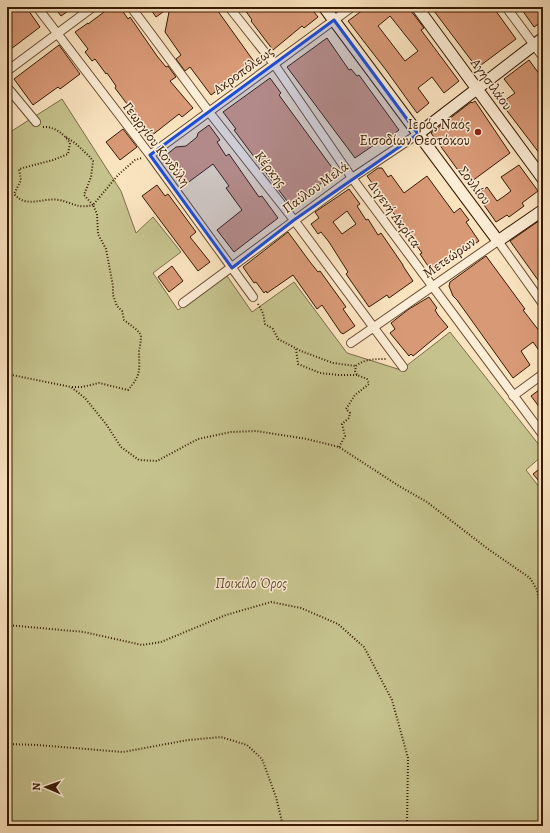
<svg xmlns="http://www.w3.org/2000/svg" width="550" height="833" font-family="Alegreya,serif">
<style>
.green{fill:#c5c28d;stroke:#7e6e48}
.building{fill:#d89977;stroke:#371a02;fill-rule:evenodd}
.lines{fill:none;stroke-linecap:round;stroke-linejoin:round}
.street-casing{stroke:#684c32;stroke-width:10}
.secondary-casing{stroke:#371a02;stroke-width:13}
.path{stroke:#371a02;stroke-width:2;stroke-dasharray:1 2;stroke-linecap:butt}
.street{stroke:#fcedd6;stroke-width:8}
.secondary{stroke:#fcedd6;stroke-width:11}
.marked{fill:#1d4ed8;fill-opacity:0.2;stroke:#1d4ed8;stroke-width:3;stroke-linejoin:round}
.poi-dot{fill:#8f2418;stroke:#fcedd6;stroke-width:1.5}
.labels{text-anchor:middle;stroke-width:3;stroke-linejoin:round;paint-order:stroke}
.street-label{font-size:14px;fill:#371a02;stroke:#fcedd6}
.poi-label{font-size:14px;fill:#371a02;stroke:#fcedd6;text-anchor:end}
.park-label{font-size:14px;font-style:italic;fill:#624c2c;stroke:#fcedd6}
</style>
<rect width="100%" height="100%" fill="#fae4c0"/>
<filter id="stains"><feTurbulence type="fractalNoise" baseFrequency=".005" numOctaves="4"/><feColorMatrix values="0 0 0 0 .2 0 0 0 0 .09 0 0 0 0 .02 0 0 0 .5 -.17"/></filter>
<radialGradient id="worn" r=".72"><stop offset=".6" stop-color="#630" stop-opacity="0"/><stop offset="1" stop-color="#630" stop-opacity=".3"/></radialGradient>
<path class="green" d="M62 99 121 191 136 233 153 217 181 252 153 273 178 310 227 276 252 312 294 282 347 353 401 370 450 332 543 450V455L526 470 543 492V826H7V134Z"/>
<path class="building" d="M7 7H26L40 27 7 52Z
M54 7H74L61 16Z
M101 7H120L128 19 130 17 157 56 166 67 168 66 176 77 170 81 193 108 182 117 179 114 151 136 115 88 116 86 107 73 106 74 95 59 92 61 85 52 88 49 75 32 88 23V24L104 12Z
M149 7H170L156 17Z
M170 7H215L255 63 211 95 190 67 185 71 176 59 181 55 165 32Z
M243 7H310L318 17 304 28 302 26 273 50 251 21 252 20Z
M367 7H410L411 11 424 28 421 30 459 81 444 93 432 77 418 88 429 103 417 113 386 70 348 21ZM390 16 418 51 405 61 378 26Z
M431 7H493L516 39 477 68Z
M520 7H543V21L534 27Z
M327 38 349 70 351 69 357 76 359 75 399 130 385 140 384 138 355 158 287 67Z
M59 45 80 74 60 89 58 87 33 105 14 79Z
M529 60 543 79V158L501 103 515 93 504 79Z
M270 78 281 93 279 95 336 173 290 205 234 130 236 129 223 112Z
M475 101 510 153 468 184 431 133 471 102 472 103Z
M209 125 220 140 217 142 226 156 229 154 259 197 262 196 278 218 234 252 217 230 242 210 226 188 229 186 213 164 186 184 165 156 176 147 186 146 197 137 198 133Z
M123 129 137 147 120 160 106 142Z
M519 165 538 191 522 203 524 206 509 217 507 215 496 222 477 195 487 187 497 201 503 197 511 191 501 177Z
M378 168H382L388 177 391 175 404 193 427 176 454 213 460 208 469 220 466 222 479 241 432 272 420 254 422 253 367 176Z
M157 185 165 196 168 194 196 232 190 237 210 262 198 271 142 196Z
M349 189 360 204 357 206 366 220 368 219 378 235 381 233 403 265V266L413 281 389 298 387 295 369 307 346 274 348 272 329 242 321 232 318 234 311 224 319 218 315 212ZM347 211 356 224 342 234 333 222Z
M543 218V287L510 241Z
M288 232 310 262 318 272 320 271 346 307 343 309 355 326 343 334 342 333H341L322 305 317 309 293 275 267 293 266 291 264 293 256 282 254 283 243 267Z
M486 256 525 309 523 310 543 336V356L533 342 521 351 530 365 513 378 457 300 453 296 449 286 450 282Z
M172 266 183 281 169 292 158 277Z
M429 297 437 308 435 310 438 315 448 327 413 356 411 354 409 356 390 333 395 329 391 323 409 309Z
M543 387V412L531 396Z
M543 466V486L533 474Z"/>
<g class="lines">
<defs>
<path id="street" d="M37 7 150 155 253 297
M131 7 209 112 294 220 403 367
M229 7 274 64 352 178 543 435
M506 7 543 57
M7 71 93 7
M7 87 36 122
M150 155 352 7
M183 303 352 178 418 134
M351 343 498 241 543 304
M513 396 543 374"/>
<path id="secondary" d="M324 7 498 241 543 210
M417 7 543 179
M418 134 543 38"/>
</defs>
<use href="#street" class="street-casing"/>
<use href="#secondary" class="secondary-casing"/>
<path class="path" d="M43 127C54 126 64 134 70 143L68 154 53 160 19 169 21 180 14 194C27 209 43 197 59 200 74 203 77 209 93 205
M66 137 75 143 89 156 93 161 91 177 84 195 93 205
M258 304 263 313 265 324 273 329 278 339 301 351 333 363 356 366
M296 349 298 364 320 373 339 375H357
M7 374 71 387 85 398 106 424 121 447 139 460 157 461 198 439 231 432 256 431 307 439 339 447 399 486 427 502 488 549 530 578 537 590 540 606 543 673
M72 387H82L99 383 128 390C142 374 139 370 139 351 140 346 141 341 141 335L137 330 124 320 122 311 117 306 113 295V286L106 249 98 234 97 214 93 205 118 175 135 160 142 158
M339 447 345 436 342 424 349 418 350 413 346 409 355 395 369 384 367 379 357 375 355 371 356 366C364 359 375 359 386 359
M7 625 84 632 142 645 161 642 226 615 271 602 301 608 338 624 364 647 392 700 408 758 407 826
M7 744 38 745 123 752 188 740 221 737 247 745 262 759 276 797 283 826"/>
<use href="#street" class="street"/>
<use href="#secondary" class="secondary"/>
</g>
<path class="marked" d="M334 20 418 134 294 220 232 268 150 155Z"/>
<circle class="poi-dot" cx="478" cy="132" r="4"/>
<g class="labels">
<g class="street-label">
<text transform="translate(243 70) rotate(-36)" y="5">Ακροπόλεως</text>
<text transform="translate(492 84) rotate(54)" y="5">Αγησιλάου</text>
<text transform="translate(157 144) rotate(53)" y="5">Γεωργίου Κονδύλη</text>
<text transform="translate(271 169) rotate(52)" y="5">Κέρκης</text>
<text transform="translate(475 185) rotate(53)" y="5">Σουλίου</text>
<text transform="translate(315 187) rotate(-36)" y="5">Παύλου Μελά</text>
<text transform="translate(395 214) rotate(54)" y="5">Διγενή Ακρίτα</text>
<text transform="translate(449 257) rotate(-35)" y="5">Μετεώρων</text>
</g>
<g class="poi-label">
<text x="470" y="129">Ιερός Ναός<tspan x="470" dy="16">Εισοδίων Θεοτόκου</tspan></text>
</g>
<g class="park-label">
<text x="251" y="588">Ποικίλο Όρος</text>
</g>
</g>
<rect width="550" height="833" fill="none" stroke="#fae4c0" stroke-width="24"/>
<rect x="8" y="8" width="534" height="817" fill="none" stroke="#371a02" stroke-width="2"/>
<rect x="12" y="12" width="526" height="809" fill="none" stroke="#371a02"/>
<g transform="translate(46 787) rotate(272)" stroke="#fcedd6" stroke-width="3" paint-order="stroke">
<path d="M0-3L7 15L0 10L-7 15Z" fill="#371a02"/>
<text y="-6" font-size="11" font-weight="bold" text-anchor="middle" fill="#371a02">N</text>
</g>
<rect width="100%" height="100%" filter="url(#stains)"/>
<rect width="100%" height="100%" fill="url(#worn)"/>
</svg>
